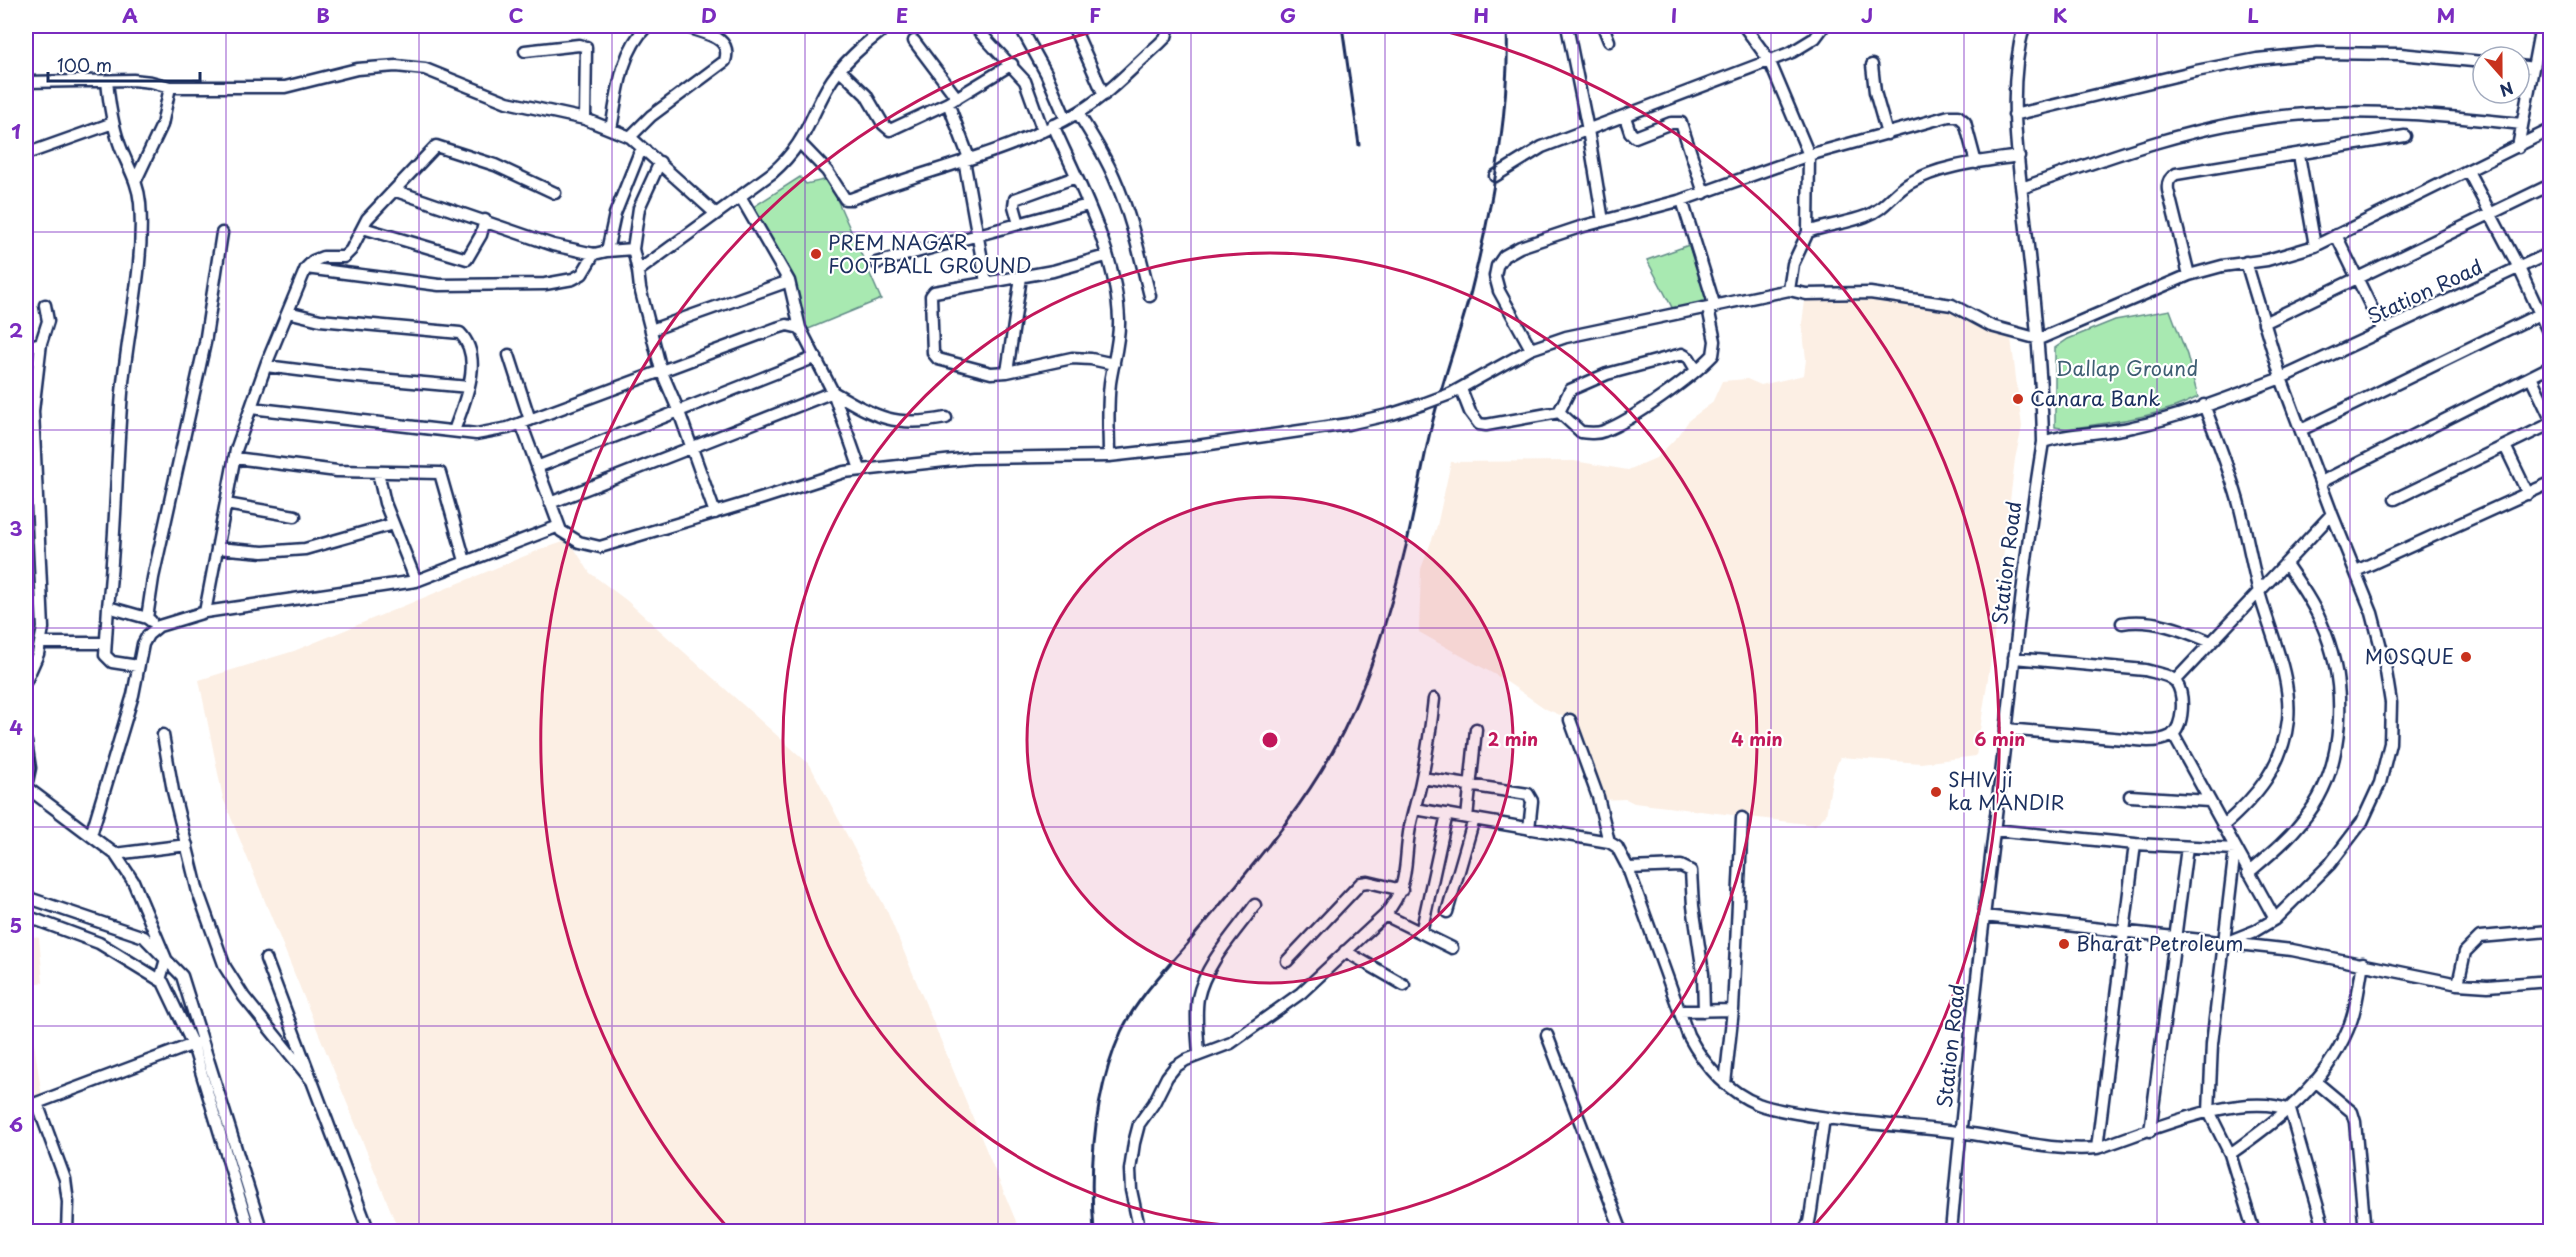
<svg xmlns="http://www.w3.org/2000/svg" width="2576" height="1257" font-family="'Playpen Sans',sans-serif">
<style>
.built{fill:#fcefe4}
.green{fill:#a8e9b1;stroke:#628c88;stroke-width:1.5}
.lines{fill:none;stroke-linecap:round;stroke-linejoin:round}
.street-casing{stroke:#1b2f5e;stroke-width:15}
.street{stroke:#fff;stroke-width:10}
.rail{stroke:#1b2f5e;stroke-width:3}
.street-bridge-casing{stroke:#1b2f5e;stroke-width:15;stroke-linecap:butt}
.street-bridge{stroke:#fff;stroke-width:10}
.grid{fill:none;stroke:#7b2cbf;stroke-width:1.5;stroke-opacity:0.55}
.ring{fill:none;stroke:#c2185b;stroke-width:3}
.poi-dot{fill:#c8321e;stroke:#fff;stroke-width:2}
.labels{text-anchor:middle;stroke-width:4.5;stroke-linejoin:round;paint-order:stroke}
.poi-label{font-size:20px;fill:#1b2f5e;stroke:#fff;text-anchor:start}
.street-label{font-size:20px;fill:#1b2f5e;stroke:#fff}
.park-label{font-size:20px;fill:#3e5e73;stroke:#fff}
.centre{fill:#c2185b;stroke:#fff;stroke-width:3}
.ring-label{font-size:18px;text-anchor:middle;font-weight:bold;fill:#c2185b;stroke:#fff;stroke-width:4.5;stroke-linejoin:round;paint-order:stroke}
.neatline{fill:none;stroke:#7b2cbf;stroke-width:2}
.grid-label{font-size:20px;text-anchor:middle;font-weight:bold;fill:#7b2cbf}
</style>
<rect width="100%" height="100%" fill="#fff"/>
<filter id="ink" filterUnits="userSpaceOnUse"><feTurbulence type="fractalNoise" baseFrequency=".0167" numOctaves="2"/><feDisplacementMap in="SourceGraphic" scale="12" xChannelSelector="R" yChannelSelector="G"/><feConvolveMatrix kernelMatrix="1 2 1 2 8 2 1 2 1" color-interpolation-filters="sRGB"/></filter>
<g filter="url(#ink)">
<path class="built" d="M1806 294 1928 301 2007 331 2011 338 2022 427 2015 459 1992 652 1976 756 1921 763 1840 757 1833 774 1826 815 1815 825 1634 803 1626 799 1597 800 1567 718 1546 709 1501 678 1419 632 1421 569 1437 526 1451 462 1574 461 1628 470 1656 458 1679 435 1689 420 1712 403 1722 381 1747 379 1761 385 1804 375 1806 359 1802 323Z
M569 540 590 573 626 600 810 765 887 911 1020 1231H399L223 798 199 680 294 651 537 551Z
M26 934 39 938 43 982 26 986Z
M26 989 42 1097 26 1106Z"/>
<path class="green" d="M800 177 806 184 828 179 881 299 806 330 750 209Z
M1689 245 1708 304 1675 313 1647 260Z
M2170 310 2187 355 2198 397C2158 418 2111 422 2066 429L2055 427V348L2068 339 2115 320Z"/>
<g class="lines">
<defs>
<path id="street" d="M974 26 1025 81 1043 131
M1020 26 1046 73 1066 119
M1073 26 1104 95
M1567 26 1588 130 1603 221
M1603 26 1609 41
M1744 26 1769 60 1809 155 1808 232
M2024 26C2005 94 2020 169 2027 238 2035 306 2042 373 2043 442
M914 41 957 98
M525 51 579 45 586 47 585 119
M1872 65 1875 92 1887 134
M2519 66 2533 68
M840 70 866 95 883 124 890 130 948 103 1012 64
M107 81C109 102 112 123 119 143 126 164 138 180 140 203 145 266 127 330 122 393 116 465 116 536 108 607L147 618
M26 82 133 80 151 82 170 87H285L357 69 396 66 425 69 507 102 585 119 630 137 716 214
M948 103 969 158
M1078 113C1091 134 1104 154 1114 177 1131 215 1140 256 1150 296
M2014 115 2196 71 2257 59 2318 53 2400 54 2483 62
M1625 117 1630 132 1635 137 1671 123H1681L1704 193
M1053 125C1079 184 1117 254 1119 320 1120 341 1113 362 1110 383 1107 407 1109 432 1109 456
M611 129C618 92 620 53 647 26
M630 137 651 116 725 61C733 35 702 34 685 26
M800 143 827 171 845 199H851C926 169 1009 154 1079 112 1109 94 1133 67 1159 44L1166 37 1169 26
M2518 147 2541 26
M26 154 113 123
M2299 155 2315 246
M964 160 986 282
M660 162 639 208 633 249 638 271 640 288 661 370 679 412 715 513
M2468 171 2519 268 2550 336
M1495 176 1542 147 1792 52 1815 38 1824 26
M136 180 162 125 170 87
M2022 188C2110 156 2200 123 2294 115 2370 108 2446 116 2522 124
M396 191 553 245 594 254
M740 196 789 281 800 328
M1682 200 1715 307
M1019 224 1014 206 1015 199 1076 177
M363 228 467 259 481 235 485 220
M2336 235 2383 331
M607 251 615 214 639 154 645 150
M1106 256 1053 271 934 292 931 296 933 353 938 359 991 373 1007 372 1072 358 1091 359 1114 364
M876 263 1088 205
M306 268 439 285 545 284 573 279 582 274 594 254 607 251 633 249
M638 271 772 173C805 144 807 124 827 88 841 63 866 43 888 26
M2189 275 2168 190C2167 182 2169 178 2176 174L2405 136
M1789 290 1793 264 1808 232C1827 225 1847 223 1866 216 1884 210 1894 192 1910 183 1939 165 1985 161 2019 156
M288 312 320 320 460 333C485 359 464 402 454 431
M2264 323 2550 185
M651 330 789 281
M26 347 41 343
M1531 349 1499 291 1495 276 1497 266 1504 256 1520 247 1580 227 1682 200 1809 155 1949 116H1958L1965 122 1976 163
M509 355 530 420
M266 366 346 376 469 387
M1007 372 1021 277
M2531 377 2550 417
M1461 389 1470 412 1479 424 1486 425 1559 412 1581 432C1589 433 1597 434 1604 431 1633 420 1692 377 1713 355L1715 341 1708 308
M1450 394 1531 349 1566 337 1789 290 1806 294 1870 293 1952 305 1991 326 2039 339 2189 275 2222 266 2267 260 2315 246 2550 130
M2204 405C2217 439 2231 473 2240 508 2247 536 2252 564 2259 592 2270 633 2292 677 2288 720 2283 766 2256 797 2223 826
M251 408 476 434 508 428 777 328 787 325 800 328 833 392 860 469
M1559 412 1570 390 1607 374 1682 354 1689 358 1696 370
M521 423 561 531 579 542 600 547 760 499 844 472 972 458 1109 456 1190 447 1348 424 1392 414 1423 404
M2301 430 2550 309
M2505 446 2528 494
M235 458 337 471 440 473 465 561
M537 467 816 357
M378 472 385 503 416 581
M2321 482 2550 367
M2395 499 2550 424
M550 503 833 392C876 417 894 428 946 418
M226 504 295 516
M217 548 263 552 305 549 393 524
M2356 571 2550 483
M108 607 105 655 112 662 138 666
M205 612 236 450 267 362 306 268 313 261 323 257H344L351 250 367 219 436 146 495 165 555 193
M151 621 147 618 153 578 205 343 222 233
M2122 623C2153 618 2183 630 2211 642
M40 643H105
M26 681 38 654 43 628 33 411 41 343 48 321 45 305
M2175 681 2332 514
M1570 720 1598 797 1609 842
M2006 729 2148 741C2156 741 2163 740 2171 736 2184 726 2185 695 2176 682 2169 674 2155 673 2145 670L2014 658
M2173 734 2275 919
M163 735 173 791 198 892 225 967 244 997 312 1081
M26 742 30 768 26 787
M1422 778 1528 794 1532 801 1529 829
M26 787 115 854 133 881 166 959 160 980
M2130 796 2209 801
M1415 809 1609 842 1617 847 1628 868 1688 1035C1704 1065 1726 1091 1758 1104 1774 1110 1791 1112 1807 1115 1857 1123 1907 1126 1957 1132 2004 1137 2049 1152 2097 1148 2148 1132 2239 1090 2290 1110L2325 1232
M1467 818 1476 729
M1994 830 2135 844 2235 849 2212 1044 2209 1112 2230 1154 2254 1232
M91 835 133 695 143 644 148 635 159 626 205 612 416 581 559 526
M115 854 187 845
M1628 868 1681 866 1691 871 1693 906 1703 973 1704 1011
M2248 873C2268 856 2288 840 2304 819 2347 767 2348 682 2321 622 2312 601 2299 583 2286 564
M26 897 144 937 182 976 262 1232
M1447 912 1474 819
M1385 915 1452 948
M26 916 99 943 163 982 193 1045 250 1232
M1984 916 2292 950 2458 984 2488 986 2550 981
M1421 933 1447 814
M2225 943 2255 931 2275 919 2330 864 2362 822 2380 783 2390 743 2391 703 2384 659 2372 613 2332 514 2281 378 2246 262
M1345 951 1404 985
M266 959 369 1232
M1287 961 1361 883 1368 882 1402 890
M2458 984 2465 952 2480 937 2550 931
M1679 1011 1733 1010
M1547 1035 1622 1232
M1199 1055C1198 1036 1195 1016 1198 998 1205 964 1235 933 1255 905
M2315 1081 2352 1112 2355 1122 2365 1232
M1725 1084 1733 1010 1742 818
M37 1103 65 1179 68 1202 67 1232
M26 1107 199 1042
M2150 1131 2187 847
M2097 1148 2135 844
M2230 1154C2278 1120 2324 1086 2348 1029 2357 1009 2359 984 2363 963
M1140 1232 1131 1190 1130 1170 1134 1143 1139 1124 1154 1103 1167 1077 1175 1067 1186 1060 1231 1043 1301 993 1385 915C1411 883 1403 864 1410 827 1413 812 1418 797 1421 782 1427 754 1431 726 1434 699
M1803 1232 1809 1222 1811 1211 1824 1118
M1951 1232C1965 1076 1983 921 2002 766 2015 658 2025 550 2043 442 2071 432 2104 434 2133 427 2184 416 2233 396 2281 378L2550 253"/>
</defs>
<use href="#street" class="street-casing"/>
<use href="#street" class="street"/>
<path class="rail" d="M1342 26 1359 145
M1094 1232C1089 1166 1094 1093 1121 1032 1135 1001 1166 969 1188 943 1243 876 1304 810 1343 732 1372 673 1391 609 1406 546 1416 505 1422 464 1432 424 1443 379 1459 336 1471 291 1492 208 1510 112 1507 26"/>
<defs>
<path id="street-bridge" d="M1423 404 1450 394"/>
</defs>
<use href="#street-bridge" class="street-bridge-casing"/>
<use href="#street-bridge" class="street-bridge"/>
</g>
</g>
<path class="grid" d="M226 26V1232M419 26V1232M612 26V1232M805 26V1232M998 26V1232M1191 26V1232M1385 26V1232M1578 26V1232M1771 26V1232M1964 26V1232M2157 26V1232M2350 26V1232M26 232H2550M26 430H2550M26 628H2550M26 827H2550M26 1026H2550"/>
<circle cx="1270" cy="740" r="243" fill="#c2185b" fill-opacity=".12"/>
<g class="ring">
<circle cx="1270" cy="740" r="243"/>
<circle cx="1270" cy="740" r="487"/>
<path d="M728 1228A730 730 0 0 1 1118 26M1422 26A730 730 0 0 1 1812 1228"/>
</g>
<g class="poi-dot">
<circle cx="816" cy="254" r="6"/>
<circle cx="2018" cy="399" r="6"/>
<circle cx="2466" cy="657" r="6"/>
<circle cx="1936" cy="792" r="6"/>
<circle cx="2064" cy="944" r="6"/>
</g>
<g class="labels">
<g class="poi-label">
<text x="828" y="250">PREM NAGAR<tspan x="828" dy="23">FOOTBALL GROUND</tspan></text>
<text x="2030" y="406">Canara Bank</text>
<text x="2454" y="664" text-anchor="end">MOSQUE</text>
<text x="1948" y="787">SHIV ji<tspan x="1948" dy="23">ka MANDIR</tspan></text>
<text x="2076" y="951">Bharat Petroleum</text>
</g>
<g class="street-label">
<text transform="translate(2425 292) rotate(-25)" y="7">Station Road</text>
<text transform="translate(2007 563) rotate(-83)" y="7">Station Road</text>
<text transform="translate(1951 1046) rotate(-84)" y="7">Station Road</text>
</g>
<g class="park-label">
<text x="2127" y="376">Dallap Ground</text>
</g>
</g>
<circle cx="1270" cy="740" r="9" class="centre"/>
<g class="ring-label">
<text x="1513" y="746">2 min</text>
<text x="1757" y="746">4 min</text>
<text x="2000" y="746">6 min</text>
</g>
<rect width="2576" height="1257" fill="none" stroke="#fff" stroke-width="66"/>
<g transform="translate(2501 75) rotate(159)"><circle r="28" fill="#ffffff" stroke="#a4acbf" stroke-width="1.5"/>
<path d="M0-4.5L10 22L0 15L-10 22Z" fill="#c8321e"/>
<text y="-9" font-size="16" font-weight="bold" text-anchor="middle" fill="#1b2f5e">N</text>
</g>
<path d="M48 72v9h152v-9" fill="none" stroke="#1b2f5e" stroke-width="3"/>
<text x="57" y="72" font-size="18" fill="#1b2f5e" stroke="#ffffff" stroke-width="4.5" paint-order="stroke">100 m</text>
<rect x="33" y="33" width="2510" height="1191" class="neatline"/>
<g class="grid-label">
<text x="130" y="23">A</text>
<text x="323" y="23">B</text>
<text x="516" y="23">C</text>
<text x="709" y="23">D</text>
<text x="902" y="23">E</text>
<text x="1095" y="23">F</text>
<text x="1288" y="23">G</text>
<text x="1481" y="23">H</text>
<text x="1674" y="23">I</text>
<text x="1867" y="23">J</text>
<text x="2060" y="23">K</text>
<text x="2253" y="23">L</text>
<text x="2446" y="23">M</text>
<text x="16" y="139">1</text>
<text x="16" y="338">2</text>
<text x="16" y="536">3</text>
<text x="16" y="735">4</text>
<text x="16" y="933">5</text>
<text x="16" y="1132">6</text>
</g>
</svg>
